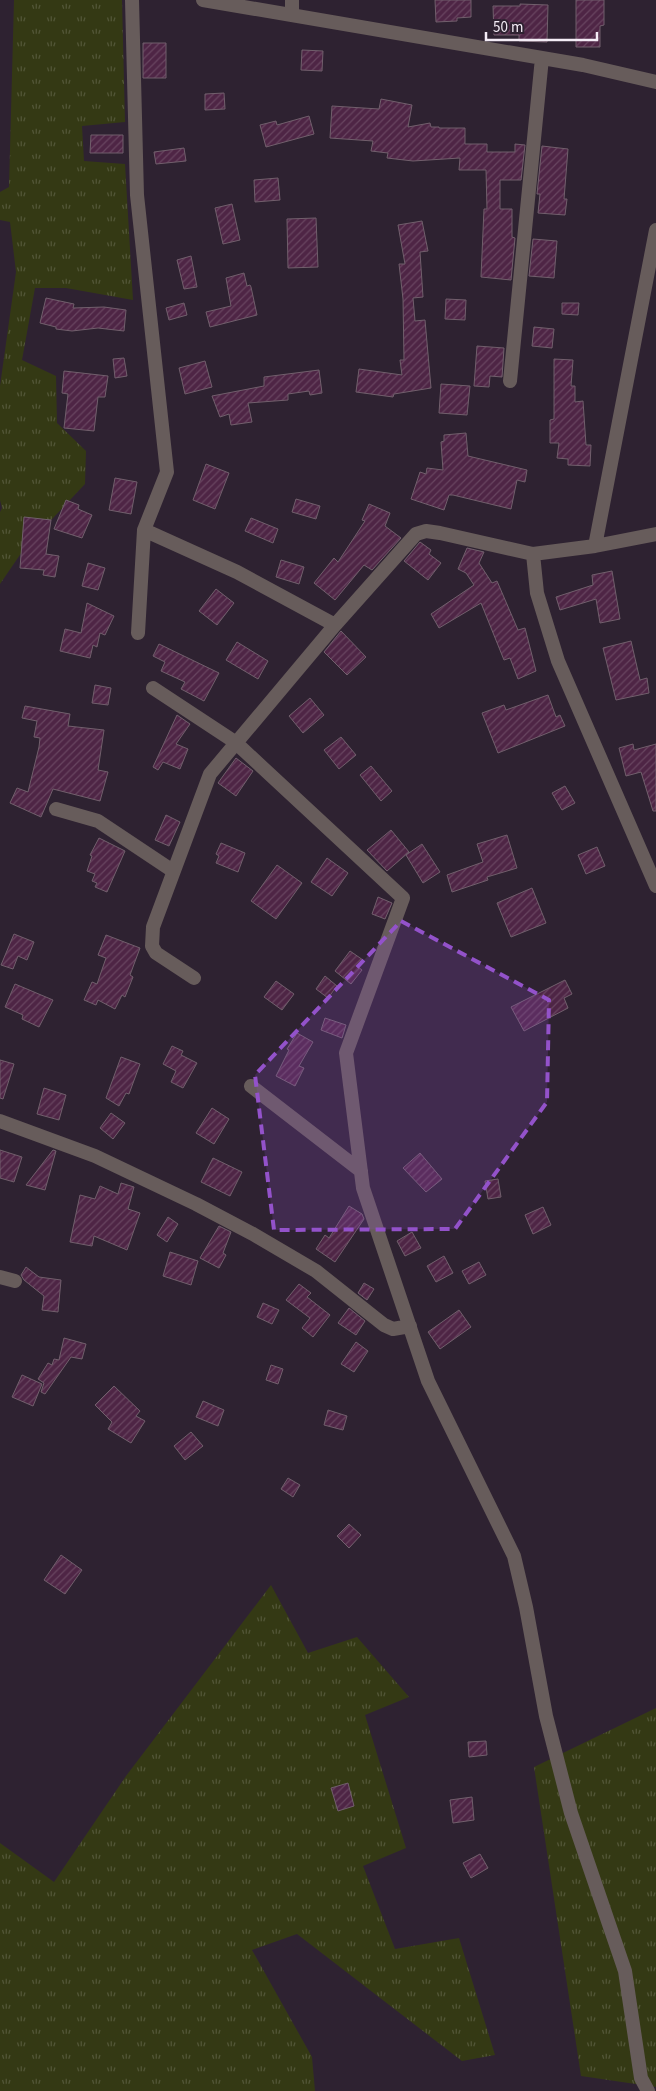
<svg xmlns="http://www.w3.org/2000/svg" width="656" height="2091" font-family="'Source Sans 3',sans-serif">
<style>
.grass{fill:url(#grass-tufts)}
.building{fill:url(#building-hatch);stroke:#715f6c}
.lines{fill:none;stroke-linecap:round;stroke-linejoin:round}
.minor{stroke:#675c5b;stroke-width:14}
.marked{fill:#9352ca;fill-opacity:0.2;stroke:#9352ca;stroke-width:4;stroke-dasharray:10 6;stroke-linejoin:round}
</style>
<defs>
<pattern id="grass-tufts" width="24" height="20" patternUnits="userSpaceOnUse" patternTransform="scale(1.25)"><rect width="24" height="20" fill="#343914"/><path d="M3 7l-1-3M5 7V3M7 7l1-3M15 17l-1-3M17 17v-4M19 17l1-3" fill="none" stroke="#525637"/></pattern>
<pattern id="building-hatch" width="6" height="6" patternUnits="userSpaceOnUse" patternTransform="scale(1.25)"><rect width="6" height="6" fill="#4e2545"/><path d="M-1 1l2-2M0 6l6-6M5 7l2-2" fill="none" stroke="#684560"/></pattern>
</defs>
<rect width="100%" height="100%" fill="#2e2231"/>
<path class="grass" d="M14 0H122L125 122 82 126 84 161 125 164 133 300 66 288H35L22 360 56 376 57 423 86 451 85 484 24 549 0 584V512L2 508 0 500V386L16 272 10 222 0 220V192L9 187Z
M271 1585 308 1653 357 1637 409 1697 365 1715 406 1848 363 1866 395 1949 459 1938 495 2055 462 2061 297 1934 252 1950 312 2057 315 2091H0V1843L54 1882 126 1776Z
M656 1708V2087L581 2076 534 1767Z"/>
<path class="building" d="M435 0H471V17L457 18V21L436 22Z
M576 0H604V25L600 26V47H576Z
M520 4 548 5 547 42 519 41V35H494L493 6H520Z
M143 43H166V78H143Z
M302 50 323 51 322 71 301 70Z
M224 93 225 109 205 110V94Z
M381 99 412 105 408 127 430 123 431 127H439V128H465V144H487V152H515V144L525 145 521 180H500V209H512V237L515 238 511 280 481 277 484 209H487L486 170H459L460 158 413 161 387 158 388 153 371 151 373 141 330 138 332 106 379 109Z
M309 116 314 134 266 147 260 125 276 121 277 125Z
M91 135H123V153H90Z
M542 146 568 149 564 199H567L565 215 538 213 540 194H537Z
M184 148 186 161 156 164 154 152Z
M278 178 280 200 255 202 254 180Z
M232 204 240 240 223 244 215 208Z
M316 218 318 267 288 268 287 219Z
M422 221 428 251 420 252 423 297 413 298 415 321 425 320 431 388 394 394 393 397 356 392 359 369 402 375 400 360H404L403 299 399 264H405L398 225Z
M533 239 557 241 554 278 529 276Z
M191 256 197 287 184 289 177 260Z
M244 273 247 286 250 285 251 287 257 315 210 327 206 312 231 306 226 278Z
M46 298 74 304 73 308 104 307 126 310 124 331 98 328 72 331 56 329V327L40 323Z
M446 299 466 300 465 320 445 319Z
M184 303 187 315 169 320 166 308Z
M562 303H579L578 315 562 314Z
M534 327 554 329 552 348 532 346Z
M477 346 504 348 502 377 490 376 489 387 474 386Z
M124 358 127 376 115 378 113 359Z
M554 359 573 360 571 386H575V402L583 401 586 445H591L590 466 568 465V459L557 458 559 443H550V420L554 419Z
M205 361 212 387 185 394 179 368Z
M319 370 322 393 310 395 309 391 288 394V400L248 403 252 422 231 425 229 414 220 417 212 396 264 386V377Z
M64 371 108 376 105 397H98L94 431 64 428 68 394 62 393Z
M441 384 470 386 467 415 439 413Z
M466 433 468 456 527 470 525 482 517 480 511 509 453 495H449L444 510 411 499 420 472 426 474 427 468 443 470 441 442 444 441V435Z
M206 464 229 473 215 509 193 500Z
M115 478 137 482 131 514 109 510Z
M296 499 320 506 316 519 292 512Z
M66 500 79 505 78 509 92 515 82 538 54 529Z
M369 504 390 513 385 526 401 538 372 570 364 565 335 600 314 583 334 558 338 562 365 521 362 520Z
M24 517 51 520 46 554 59 556 55 577 43 575 44 570 20 568Z
M251 518 278 529 273 543 245 531Z
M420 542 431 550 429 554 441 563 428 580 404 561Z
M467 548 484 552 479 563 492 583 497 581 518 630 525 628 536 671 518 679 510 658 504 660 481 603 439 628 431 614 474 585 466 573 458 569Z
M281 560 304 567 299 584 276 577Z
M88 563 105 568 98 590 82 586Z
M612 571 620 619 600 623 596 599 560 610 556 597 593 585 592 575Z
M216 589 234 603 217 625 199 611Z
M87 603 114 616 105 635 100 633 97 647 93 645 90 658 60 651 65 629 81 633Z
M341 631 366 657 347 675 324 652Z
M631 641 640 680 647 678 649 693 616 700 603 648Z
M237 642 268 661 258 679 226 660Z
M159 644 219 673 204 701 181 689 185 682 161 671 165 662 153 656Z
M95 685 111 688 108 705 92 703Z
M548 695 556 717 560 715 565 726 498 753 482 713 504 705 506 710Z
M310 698 324 715 303 733 289 716Z
M25 706 70 714 68 726 104 730 98 770 108 772 100 801 53 789 41 817 10 803 17 788 28 792 39 747 40 738 34 737 37 721 22 718Z
M177 715 190 724 176 744 188 749 180 769 163 762 158 770 153 767Z
M341 737 356 755 339 769 324 750Z
M633 744 634 750 656 744V811H653L641 772 626 776 619 748Z
M236 758 253 771 236 796 218 783Z
M371 766 392 791 381 801 360 775Z
M565 786 575 803 562 810 552 793Z
M166 815 180 822 169 846 155 840Z
M391 830 409 852 387 871 367 850Z
M507 835 517 868 487 877 488 880 452 892 447 875 483 862 477 844Z
M99 838 125 851 107 892 95 887 97 883 92 881 95 874 87 871 92 856 90 855Z
M221 843 245 853 238 872 216 863 219 856 216 854Z
M422 844 440 872 423 883 406 855Z
M597 847 605 866 586 874 578 855Z
M327 858 348 873 332 896 311 882Z
M277 865 302 883 276 919 251 901Z
M532 888 546 923 511 937 497 903Z
M378 897 392 903 385 919 372 914Z
M14 934 34 942 27 960 18 956 13 969 1 965Z
M106 935 140 948 130 975 133 977 125 997 122 995 115 1009 98 1000 96 1005 84 1000 92 982 97 984 106 958 98 955Z
M350 951 363 960 358 967 362 970 351 984 335 971Z
M325 976 337 986 328 998 316 989Z
M565 980 572 994 564 998 568 1008 524 1031 511 1007Z
M276 981 294 994 282 1010 264 997Z
M15 984 53 1000 39 1027 22 1019 23 1015 5 1007Z
M325 1018 346 1025 342 1038 321 1030Z
M297 1033 313 1042 299 1066 304 1068 295 1086 276 1076 289 1050 287 1049Z
M172 1046 183 1051 181 1055 197 1063 183 1088 171 1082 176 1071 163 1064Z
M121 1057 140 1064 129 1094 126 1093 119 1106 106 1098Z
M0 1060 14 1064 3 1099 0 1098Z
M44 1088 66 1095 59 1120 37 1114Z
M212 1108 229 1119 214 1144 196 1133Z
M111 1113 125 1123 113 1139 100 1128Z
M0 1150 22 1157 14 1182 0 1178Z
M53 1150 56 1151 45 1190 26 1185Z
M420 1153 442 1179 426 1192 403 1168Z
M213 1158 242 1172 230 1196 201 1182Z
M498 1179 501 1197 488 1199 485 1181Z
M121 1183 134 1187 128 1209 140 1213 127 1250 94 1236 92 1246 70 1242 80 1195 95 1199 100 1186 118 1194Z
M349 1206 362 1214 364 1219 335 1262 316 1249 325 1235 329 1238Z
M543 1207 551 1225 533 1234 525 1215Z
M168 1217 178 1224 167 1242 157 1235Z
M219 1226 231 1232 223 1253 226 1255 219 1268 200 1258Z
M412 1232 421 1248 405 1256 397 1241Z
M170 1252 198 1261 191 1285 163 1276Z
M444 1256 453 1273 436 1282 427 1266Z
M479 1262 486 1275 469 1284 462 1271Z
M26 1267 39 1277 61 1280 58 1312 42 1310 44 1296 24 1280 21 1275Z
M364 1283 374 1289 367 1300 358 1293Z
M299 1284 311 1293 307 1297 330 1315 313 1337 302 1328 310 1318 286 1300Z
M263 1303 279 1310 272 1324 257 1317Z
M349 1308 365 1321 356 1335 338 1323Z
M459 1310 471 1327 440 1349 428 1332Z
M64 1338 86 1344 82 1359 71 1357 45 1394 41 1392 44 1383 38 1379 48 1363 52 1365 54 1359 59 1360Z
M356 1342 368 1351 354 1372 341 1364Z
M271 1365 283 1369 278 1384 266 1380Z
M22 1375 42 1384 33 1406 12 1397Z
M114 1386 140 1411 136 1416 145 1421 131 1443 108 1429 112 1422 95 1405Z
M203 1401 224 1410 218 1426 196 1417Z
M328 1410 347 1416 343 1430 324 1425Z
M191 1432 203 1446 185 1460 174 1446Z
M288 1478 300 1485 293 1497 281 1489Z
M349 1524 361 1535 349 1548 337 1536Z
M61 1555 82 1570 65 1594 44 1580Z
M486 1741 487 1755 469 1757 468 1742Z
M348 1783 354 1806 338 1811 331 1788Z
M472 1797 474 1820 453 1823 450 1800Z
M480 1854 488 1868 471 1878 463 1863Z"/>
<g class="lines">
<path class="minor" d="M132 0 137 195 167 472 144 530 138 633
M203 0 583 65 656 82
M292 15V0
M510 381 542 58
M144 530 237 572 335 625
M595 546 656 534
M533 554 537 593 558 661 656 886
M153 688 235 742 403 898 346 1053 363 1188 428 1381 514 1556 526 1607 546 1716 571 1813 625 1971 641 2078 648 2091
M56 809 98 821 173 871
M194 978 156 953 152 946 153 927 210 774 335 625 416 534 426 531 440 533 533 554 595 546 656 230
M251 1086 361 1171
M0 1121 95 1156 196 1204 253 1234 316 1271 384 1325 393 1329 410 1326
M0 1277 15 1281"/>
</g>
<path class="marked" d="M401 921 549 1000 547 1102 455 1229 274 1230 255 1075Z"/>
<path d="M486 32v8h111v-8" fill="none" stroke="#f4ecf6" stroke-width="2.5"/>
<text x="493" y="32" font-size="15" fill="#f4ecf6" stroke="#2e2231" stroke-width="4" paint-order="stroke">50 m</text>
</svg>
